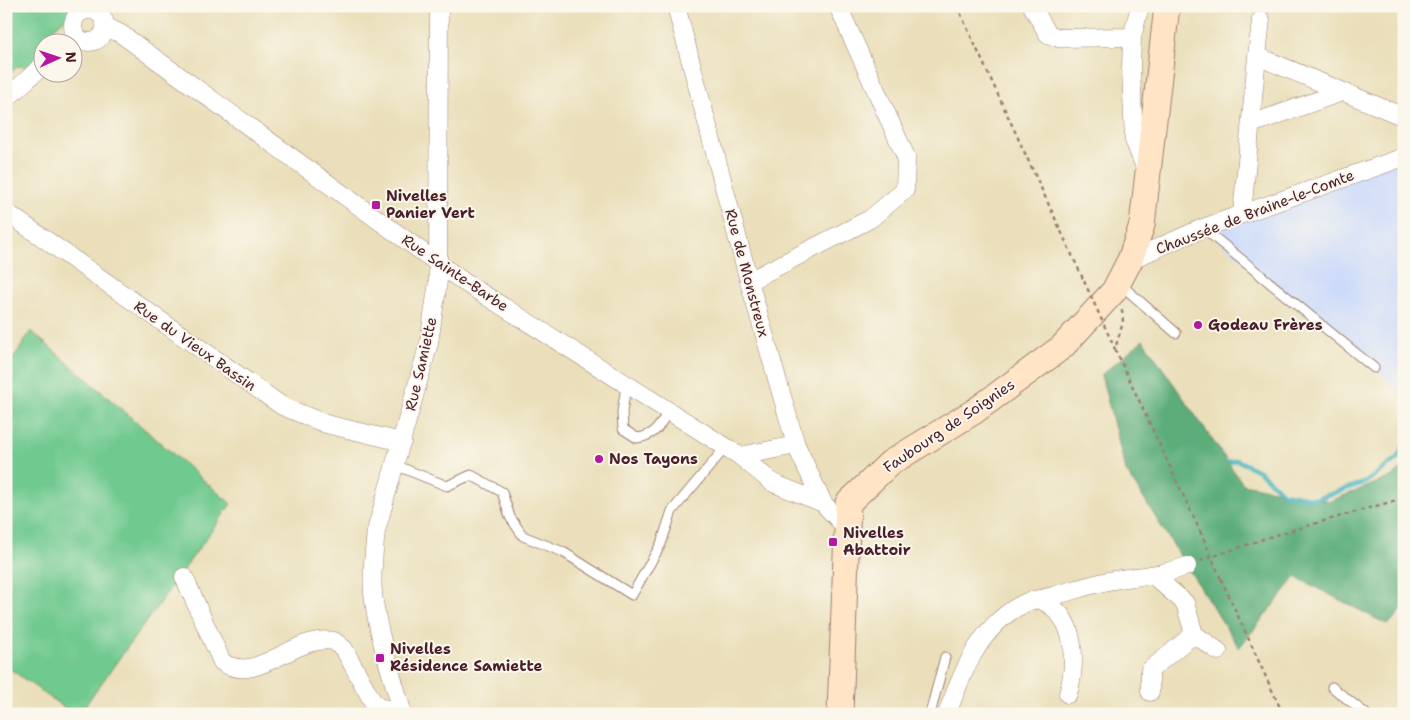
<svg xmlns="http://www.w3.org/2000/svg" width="1410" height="720" font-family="'Shantell Sans',sans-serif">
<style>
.built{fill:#cddbfa}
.green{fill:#70c98f;stroke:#5d745d}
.forest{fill:#5cad7a;stroke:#536652}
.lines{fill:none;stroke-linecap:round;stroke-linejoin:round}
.stream{stroke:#43b3bc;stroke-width:4.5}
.lane-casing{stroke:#9a7f72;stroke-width:11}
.street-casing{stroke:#9a7f72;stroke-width:19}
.secondary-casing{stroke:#9a7f72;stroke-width:27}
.path{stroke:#9a7f72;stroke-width:2.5;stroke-dasharray:4 4;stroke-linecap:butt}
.lane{stroke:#fff;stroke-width:9}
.street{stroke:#fff;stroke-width:18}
.secondary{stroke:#ffe4c6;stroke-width:25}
.path-bridge{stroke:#9a7f72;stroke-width:2.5;stroke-dasharray:4 4;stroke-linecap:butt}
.poi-dot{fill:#b5179e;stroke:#fbf7ec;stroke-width:2}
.labels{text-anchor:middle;stroke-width:4;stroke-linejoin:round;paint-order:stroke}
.poi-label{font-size:15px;font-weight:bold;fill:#4a1f2b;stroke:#fbf7ec;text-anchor:start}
.street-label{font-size:15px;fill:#4a1f2b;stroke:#fbf7ec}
</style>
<rect width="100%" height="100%" fill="#fbf7ec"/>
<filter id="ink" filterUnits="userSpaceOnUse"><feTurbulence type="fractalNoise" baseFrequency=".02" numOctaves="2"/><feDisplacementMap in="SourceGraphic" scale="10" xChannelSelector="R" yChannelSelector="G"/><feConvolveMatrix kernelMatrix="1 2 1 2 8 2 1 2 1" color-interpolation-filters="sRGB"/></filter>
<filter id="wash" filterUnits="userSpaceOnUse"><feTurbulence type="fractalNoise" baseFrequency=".0096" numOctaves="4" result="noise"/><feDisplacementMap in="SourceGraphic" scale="20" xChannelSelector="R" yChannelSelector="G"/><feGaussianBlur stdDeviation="1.12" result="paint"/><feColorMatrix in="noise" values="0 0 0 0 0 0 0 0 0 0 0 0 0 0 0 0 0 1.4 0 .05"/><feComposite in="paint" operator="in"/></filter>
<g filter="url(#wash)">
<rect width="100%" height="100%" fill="#eadfba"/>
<path class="built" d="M1404 157V397L1374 368 1203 228Z"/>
<path class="green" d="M6 6H79L42 39 41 54 26 67 18 66 10 74 6 72Z
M31 331 231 504 79 714H73L6 666V370Z"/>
<path class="forest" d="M1143 340 1243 484 1330 501 1389 478 1404 468V607L1388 625 1296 577 1239 648 1126 471 1101 375Z"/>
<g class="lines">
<path class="stream" d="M1230 462 1237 460 1259 471 1283 493 1316 499 1366 482 1398 458 1404 445"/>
</g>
</g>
<g filter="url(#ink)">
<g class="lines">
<defs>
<path id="lane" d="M1203 228 1374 368
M1119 283 1176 333
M626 386 622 412 623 429 637 438C655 436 660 426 668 411
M395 465 447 486 471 475 502 492 510 517 523 536 563 552 632 595 661 544 672 511 725 448
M1332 687 1366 714
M930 714 945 657"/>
<path id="street" d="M676 6 749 281 796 445 823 503 846 528
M1032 6 1048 34 1059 38 1132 37
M1140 6 1132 37 1131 69 1134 140 1146 170
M73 26a16 16 0 1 1 32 0a16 16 0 1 1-32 0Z
M105 26 121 34 464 282 740 456 773 483 823 503
M1257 56 1261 20
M6 99 42 66
M1251 124 1342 92
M6 212 282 406 326 424 402 442
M1242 214 1257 56 1404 117
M1130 260 1203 228 1404 157
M749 281 870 219 905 190 906 157 838 6
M740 456 796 445
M184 577 222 662C258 686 295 633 334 641L344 649 374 704 381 708 402 711
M1041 600C1077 616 1077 661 1068 694
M1194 634 1218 651
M1150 692V670L1194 634 1185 603 1154 576
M403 714C392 675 377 633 373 593 371 573 374 551 376 531L429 343 438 281 439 6
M947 714C963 670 981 623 1027 602 1034 599 1044 599 1053 596 1071 591 1089 585 1108 581 1135 576 1161 576 1187 566"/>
<path id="secondary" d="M840 714 848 503 890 463 975 411 1062 347 1114 291 1130 260 1142 225 1167 6"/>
</defs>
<use href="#lane" class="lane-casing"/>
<use href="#street" class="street-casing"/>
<use href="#secondary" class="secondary-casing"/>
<path class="path" d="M957 6 1084 281
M1122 310 1123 322 1115 349 1200 531
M1200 561 1272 536 1404 498
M1221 579 1283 714"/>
<use href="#lane" class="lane"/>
<use href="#street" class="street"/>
<use href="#secondary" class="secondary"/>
<path class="path-bridge" d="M1084 281 1115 349
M1200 531 1221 579"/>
</g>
</g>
<g class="poi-dot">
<rect x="371" y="200" width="10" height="10" rx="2.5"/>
<circle cx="1198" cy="325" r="5"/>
<circle cx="599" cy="459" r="5"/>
<rect x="828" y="537" width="10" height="10" rx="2.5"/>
<rect x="375" y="653" width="10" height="10" rx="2.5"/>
</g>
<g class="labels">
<g class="poi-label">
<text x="386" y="201">Nivelles<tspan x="386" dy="17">Panier Vert</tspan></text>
<text x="1208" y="330">Godeau Frères</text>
<text x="609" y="464">Nos Tayons</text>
<text x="843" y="538">Nivelles<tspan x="843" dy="17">Abattoir</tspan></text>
<text x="390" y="654">Nivelles<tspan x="390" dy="17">Résidence Samiette</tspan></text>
</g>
<g class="street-label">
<text transform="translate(1255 212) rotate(-21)" y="5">Chaussée de Braine-le-Comte</text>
<text transform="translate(455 273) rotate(34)" y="5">Rue Sainte-Barbe</text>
<text transform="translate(747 273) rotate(75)" y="5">Rue de Monstreux</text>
<text transform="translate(195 346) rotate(35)" y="5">Rue du Vieux Bassin</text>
<text transform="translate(421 364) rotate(-77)" y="5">Rue Samiette</text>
<text transform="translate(949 426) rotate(-34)" y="5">Faubourg de Soignies</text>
</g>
</g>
<rect width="1410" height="720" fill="none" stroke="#fbf7ec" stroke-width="25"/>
<g transform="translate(58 58) rotate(87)"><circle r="24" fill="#fbf7ec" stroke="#b4a19f"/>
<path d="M0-4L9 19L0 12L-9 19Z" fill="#b5179e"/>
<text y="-8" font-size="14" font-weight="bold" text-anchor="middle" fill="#4a1f2b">N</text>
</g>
</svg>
